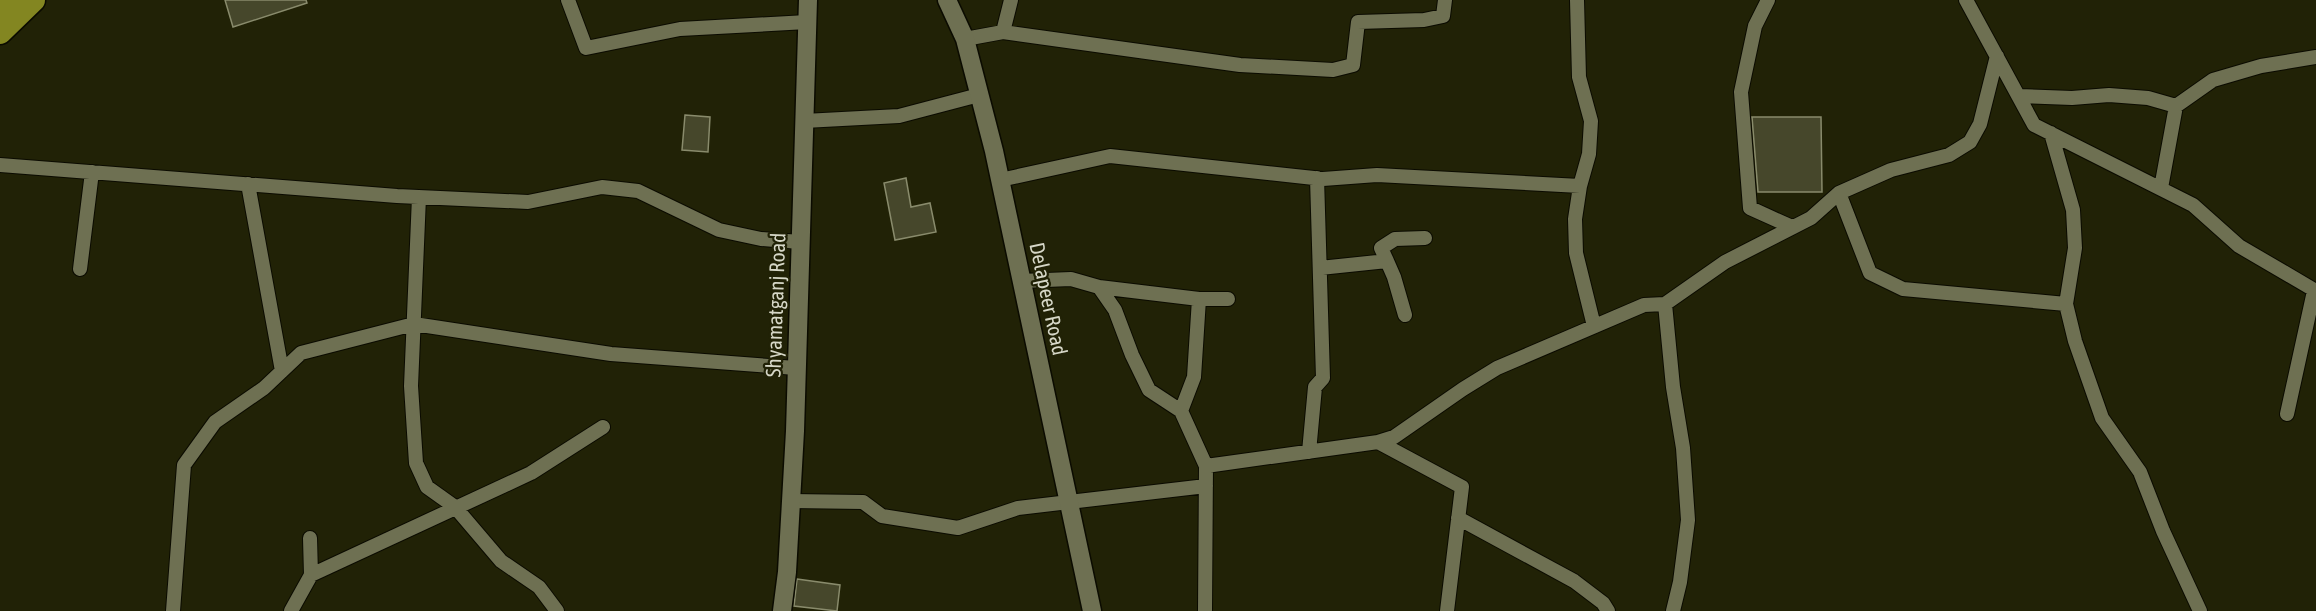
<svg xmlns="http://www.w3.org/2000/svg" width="2316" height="611" font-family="'Asap Condensed',sans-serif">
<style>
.building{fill:#46472b;stroke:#898b6c;stroke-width:1.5}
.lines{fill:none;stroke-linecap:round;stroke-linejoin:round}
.minor-casing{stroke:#0b0b00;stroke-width:16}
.tertiary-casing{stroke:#0b0b00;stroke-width:21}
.trunk-casing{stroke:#0b0b00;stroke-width:27}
.minor{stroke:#6e7052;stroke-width:14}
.tertiary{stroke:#6e7052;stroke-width:18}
.trunk{stroke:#838621;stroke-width:24}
.labels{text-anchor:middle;stroke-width:4.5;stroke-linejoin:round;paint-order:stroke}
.street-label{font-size:21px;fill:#d6d7c7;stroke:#212206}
</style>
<rect width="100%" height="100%" fill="#212206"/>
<path class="building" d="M225 0H306L307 3 233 27Z
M685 115 710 117 708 152 682 150Z
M1752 117H1821L1822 192H1758Z
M906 178 911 207 930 203 936 232 895 240 884 183Z
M797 579 840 585 837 611 794 606Z"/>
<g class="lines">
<defs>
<path id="minor" d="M568 0 586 48 680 29 807 22
M1577 0 1579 77 1591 121 1589 154 1580 186 1575 219 1576 253 1594 326
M1768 0 1755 26 1741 92 1750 208 1792 227
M1966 0 2034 125 2193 205 2239 246 2316 291
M1003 32 1011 0
M965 39 1003 32 1240 65 1333 70 1353 65 1358 22 1424 20 1443 16 1445 0
M2019 96 2072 98 2109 95 2148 98 2176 106
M804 121 899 116 979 95
M2051 133 2073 210 2075 248 2066 304 2075 341 2102 418 2140 472 2163 531 2200 611
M0 165 397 196 528 202 602 187 638 191 719 230 761 239 800 242
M1000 180 1110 156 1323 179 1377 175 1580 186
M248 184 282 371
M2161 188 2176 106 2213 80 2261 66 2316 57
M1839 193 1870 273 1903 289 2066 304
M419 197 411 386 416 463 427 487 455 507 501 561 539 587 557 611
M1387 261 1381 248 1395 239 1425 238
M1320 268 1387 261 1394 277 1405 315
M80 269 92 172
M1021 281 1071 279 1099 287 1115 310 1132 355 1149 390 1181 411 1194 377 1199 299
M1099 287 1199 299H1228
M1665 304 1673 387 1683 448 1688 520 1680 582 1673 611
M1181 411 1206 466 1205 611
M2287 414 2314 291
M1378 442 1462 487 1447 611
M1309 452 1315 387 1323 378 1317 178
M1206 466 1378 442 1394 437 1463 389 1497 368 1644 305 1665 304 1725 262 1811 218 1839 193 1891 170 1949 155 1970 142 1980 124 1997 56
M791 501 863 502 882 516 958 528 1018 508 1206 486
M1458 518 1574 581 1603 603 1608 611
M311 575 531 473 603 427
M173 611 184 465 215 422 264 388 301 353 414 324 611 354 796 368
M291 611 311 575 310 538"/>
<path id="tertiary" d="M947 0 965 39 994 151 1092 611
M782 611 787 572 795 431 808 0"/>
<path id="trunk" d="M0 4 4 0
M0 32 33 0"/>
</defs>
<use href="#minor" class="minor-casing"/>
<use href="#tertiary" class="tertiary-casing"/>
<use href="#trunk" class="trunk-casing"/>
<use href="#minor" class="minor"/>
<use href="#tertiary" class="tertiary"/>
<use href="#trunk" class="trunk"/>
</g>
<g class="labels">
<g class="street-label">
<text transform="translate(1048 299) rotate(78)" y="7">Delapeer Road</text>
<text transform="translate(776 305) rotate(-88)" y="7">Shyamatganj Road</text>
</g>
</g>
</svg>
